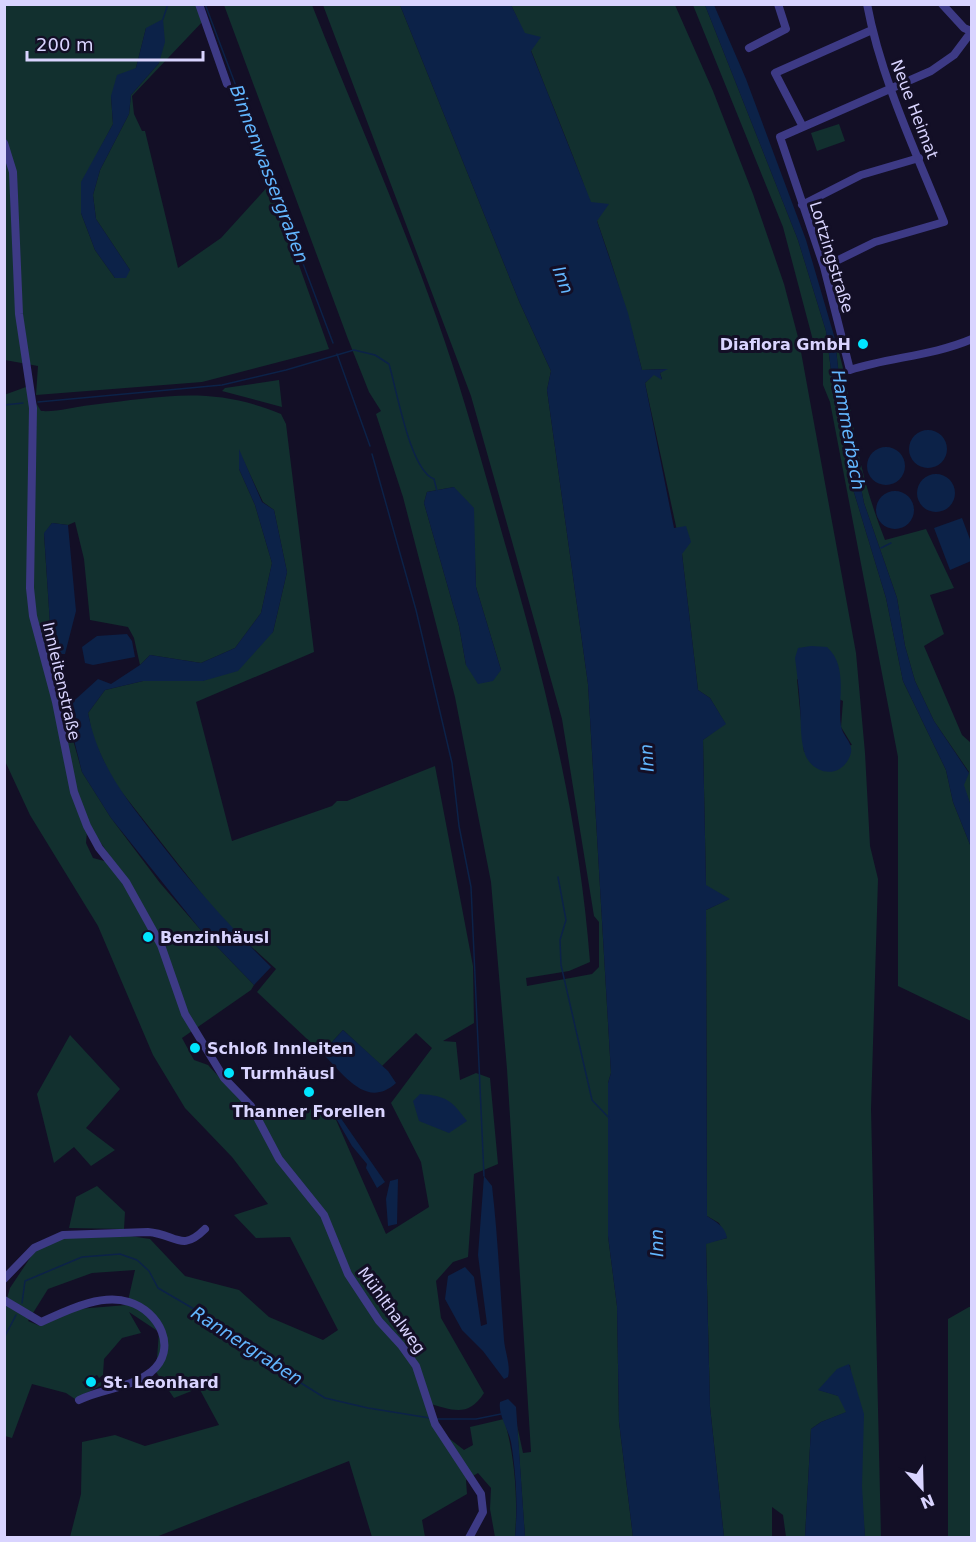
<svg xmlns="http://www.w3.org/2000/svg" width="976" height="1542" font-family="'DejaVu Sans',sans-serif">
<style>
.green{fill:#12302f;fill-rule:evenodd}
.water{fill:#0c2248}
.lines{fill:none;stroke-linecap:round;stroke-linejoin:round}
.stream{stroke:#0c2248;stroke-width:1.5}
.minor{stroke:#3d3a85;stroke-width:8}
.poi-dot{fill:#00e5ff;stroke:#130f26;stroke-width:2}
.labels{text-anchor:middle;stroke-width:6;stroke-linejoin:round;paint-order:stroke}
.street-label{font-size:16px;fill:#d9d4ff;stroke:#130f26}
.poi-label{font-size:16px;font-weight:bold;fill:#d9d4ff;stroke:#130f26;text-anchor:start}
.water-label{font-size:18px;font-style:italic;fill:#62b6ff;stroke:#130f26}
</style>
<rect width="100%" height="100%" fill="#130f26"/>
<path class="green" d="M4 5H200L205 19 132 96 134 114 142 131H145L178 268 221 238 270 184 329 349 202 382 36 395 38 366 5 360ZM146 28 159 63 131 95 129 114 100 170 93 195 96 219 130 270 115 278 95 250 81 213 98 152 113 124 111 96 136 68Z
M224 5H312C356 117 406 227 445 342 470 416 490 492 512 568 549 697 580 828 590 962L569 971 526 978 527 986 592 974 599 967V922L594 916 562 719 471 396 323 5H400L519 301 551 371 547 390 588 684 611 1073 608 1083V1236L617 1306 619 1422 633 1537H525L517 1425 523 1453 531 1452 507 1069 491 882 455 697 403 497 376 414 381 411 369 392 348 339ZM454 487 475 559 476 587 501 670 466 665 459 626 424 503 427 492Z
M511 5H675L713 91 753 194 784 284 799 341 856 653 865 753 870 846 878 879 871 1109 881 1537H865L850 1365 819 1390 839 1396 847 1412 821 1422 811 1429 805 1537H786L783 1515 772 1507V1537H724L710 1407 706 1243 727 1238 719 1223 707 1216 706 910 729 899 706 886 703 740 725 723 710 698 698 690 682 554 645 383 654 374 662 379 660 373 666 369 642 370C620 279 588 192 553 106 539 72 527 37 511 5ZM797 679 843 701 841 727 852 745 804 752Z
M693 5H705L798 240 826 331 832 378 853 489 886 598 903 681 946 770 953 802 971 847V1021L898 986V757L830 402 823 385V343L815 348 783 227Z
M839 124 845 141 817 151 811 133Z
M835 339C847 375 850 411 857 447 864 480 873 510 885 540L926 529 954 588 930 595 944 634 924 646 962 735 971 743V806L963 785 969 772 934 721 915 681 905 646 897 598 864 503 839 377Z
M279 380 282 407 222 391 225 388Z
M26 387 41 411C58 412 73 407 91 405 163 397 211 385 281 414L286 424 314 652 196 702 232 841 332 806 337 801H347L435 766 473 966 474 1023 443 1041 456 1042 460 1080 476 1073 490 1078 498 1164 474 1174 468 1257 453 1262 436 1281 441 1318 484 1393C468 1418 453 1410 427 1403L441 1432 464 1450 473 1445 470 1427 504 1419C515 1456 518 1499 515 1537H495L490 1509 491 1488 478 1473 466 1480 467 1494 422 1520 425 1537H372L349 1461 156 1537H70L81 1494 82 1442 115 1435 145 1446 219 1425 199 1388 174 1398 156 1372 159 1332 129 1312 141 1333 122 1338 104 1359 103 1375 99 1378 97 1375 82 1382 86 1388 101 1382 102 1385 75 1399 66 1393 32 1384 12 1438 5 1436V1305L10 1288 34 1252 62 1238 124 1235 150 1239 185 1276 239 1290 269 1317 323 1340 338 1330 290 1237 256 1238 234 1215 268 1204 232 1157 185 1108 153 1055 98 926 30 815 5 761 4 395ZM239 451 263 502 274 510 287 572 273 632 203 681H143L105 690 88 713 93 738 113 781 223 921 276 969 257 992 322 1053 343 1030 382 1066 416 1033 432 1048 391 1103 421 1162 429 1207 386 1234 330 1106 257 1118 208 1065 194 1060 182 1038 251 990 254 985 199 928 160 883 111 818 82 772 53 668 44 534 52 523 68 525 75 522 84 559 90 620 128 627 134 638 140 665 150 655 201 663 235 648 261 613 272 563 255 505 239 469ZM91 829 110 856 108 862 93 858 86 843 87 831ZM135 1270 127 1305 78 1309 40 1326 28 1321 48 1289 92 1273Z
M70 1035 120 1089 86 1128 115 1150 91 1166 74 1147 54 1163 37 1094Z
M97 1186 125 1212 124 1229 69 1228 76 1197Z
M969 1307H972L971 1537H948V1319Z"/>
<path class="water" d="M400 5H511L525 33 541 37 531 51 591 202 609 204 597 221 628 313 642 370 668 369 660 373 662 380 654 375 645 383 674 528 686 526 691 542 682 554 698 690 710 698 726 724 703 740 706 885 730 899 706 910 707 1216C716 1222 725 1226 727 1238L706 1244 710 1407 724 1537H633L619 1422 617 1306 608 1236V1083L611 1073 588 684 547 390 551 371 519 301Z
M705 5H714L746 79 806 240 835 339 839 377 864 503 897 598 905 646 915 681 934 721 969 773 964 785 971 806V847L953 802 946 770 903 681 886 598 853 489 832 378 826 331 798 240Z
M163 19 165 42 159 63 131 95 129 114 100 170 93 195 96 219 130 270 126 278H115L95 250 81 213V182L113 124 111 96 117 75 136 68 146 28Z
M909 449a19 19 0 1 1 38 0a19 19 0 1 1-38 0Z
M867 466a19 19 0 1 1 38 0a19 19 0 1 1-38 0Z
M239 449 262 502 274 510 287 572 273 632 238 671 203 681H143L105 690 88 713C98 764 124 796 155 836 191 883 229 926 271 967L254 985 199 928 111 818 82 772 66 708 98 679 111 684 140 665 150 655 201 663 235 648 261 613 272 563 255 505 239 469Z
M917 493a19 19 0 1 1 38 0a19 19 0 1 1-38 0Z
M454 487 474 508 476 587 501 670 493 681 478 684 466 665 459 626 424 503 427 492Z
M876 510a19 19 0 1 1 38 0a19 19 0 1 1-38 0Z
M962 518 971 542V561L950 570 934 528Z
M52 523 68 525 76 611 65 654H52L44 533Z
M127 634 132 641 135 657 93 665 85 663 82 647 97 636Z
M811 646 827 647C849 667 837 700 841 726 843 738 855 743 850 756 840 781 810 774 804 751 800 736 801 720 800 705 799 689 797 674 795 658L798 648Z
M343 1030 388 1071 396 1083C366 1110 344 1074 322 1053Z
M420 1094C447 1096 451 1100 467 1121L449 1133 419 1121 413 1101Z
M340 1117 385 1182 377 1188 366 1168 367 1164 352 1146 337 1120Z
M484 1176 492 1186C498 1237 500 1289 504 1340 505 1352 511 1366 508 1377L504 1379 483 1351 462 1330 445 1299 448 1276 465 1267 474 1277 481 1326 487 1324 478 1255Z
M398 1179 397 1224 388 1226 386 1199 390 1181Z
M849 1364 864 1414 862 1486 865 1537H805L811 1429 821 1422 846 1412 838 1396 818 1390 837 1369Z
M508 1399 516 1407 525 1537H515C518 1507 516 1472 511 1442 508 1428 498 1415 500 1402Z"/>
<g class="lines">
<path class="stream" d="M205 4 333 343
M163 19 168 4
M337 354 370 446
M38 402 222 385 286 370 354 350 375 355 389 364C397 391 410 470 434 479L437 491
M4 405 23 403
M372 454 416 610 452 763 459 826 471 887 484 1176
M881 548 891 543
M558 877 566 920 560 940 561 965 592 1100 610 1119
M22 1303 25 1281 82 1257 120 1254 137 1260 149 1271 158 1288 194 1309 248 1350 325 1398 368 1408 430 1418
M4 1338 16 1315
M437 1419H476L501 1414"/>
<path class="minor" d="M199 4 227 84
M942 4 964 28 971 31
M972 31 954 55 931 71 780 137 824 267 850 370C890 357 932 356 972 339
M749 48 786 29 778 4
M803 127 775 73 872 30
M4 143 13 172 19 314 33 408 30 588 33 616 56 702 74 792 87 826 99 848 126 882 161 945 185 1014 224 1078 251 1106 279 1159 324 1215 348 1274 379 1321 401 1345 416 1366 435 1424 481 1494 483 1512 469 1538
M802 205 861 175 919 158
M824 267 875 242 944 222C916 152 881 79 867 4
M4 1279 34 1248 63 1235 148 1232C176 1234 181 1253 205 1229
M4 1300 41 1322C66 1311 100 1293 129 1302 159 1311 179 1349 151 1372 129 1389 103 1388 79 1400"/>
</g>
<g class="poi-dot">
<circle cx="863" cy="344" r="6"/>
<circle cx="148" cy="937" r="6"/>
<circle cx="195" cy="1048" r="6"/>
<circle cx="229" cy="1073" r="6"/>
<circle cx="309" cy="1092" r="6"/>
<circle cx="91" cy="1382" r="6"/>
</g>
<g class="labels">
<g class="street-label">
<text transform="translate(915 109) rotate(69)" y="6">Neue Heimat</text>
<text transform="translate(832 257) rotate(73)" y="6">Lortzingstraße</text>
<text transform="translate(62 681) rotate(77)" y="6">Innleitenstraße</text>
<text transform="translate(392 1310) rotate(54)" y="6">Mühlthalweg</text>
</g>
<g class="poi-label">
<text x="851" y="350" text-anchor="end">Diaflora GmbH</text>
<text x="160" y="943">Benzinhäusl</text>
<text x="207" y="1054">Schloß Innleiten</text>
<text x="241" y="1079">Turmhäusl</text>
<text x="309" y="1117" text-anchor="middle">Thanner Forellen</text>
<text x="103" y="1388">St. Leonhard</text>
</g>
<g class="water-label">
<text transform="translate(269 174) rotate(69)" y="6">Binnenwassergraben</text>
<text transform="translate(563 280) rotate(69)" y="6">Inn</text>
<text transform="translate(848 430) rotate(80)" y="6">Hammerbach</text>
<text transform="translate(647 758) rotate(-93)" y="6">Inn</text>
<text transform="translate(657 1243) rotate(-91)" y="6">Inn</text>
<text transform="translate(247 1346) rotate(33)" y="6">Rannergraben</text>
</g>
</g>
<rect width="976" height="1542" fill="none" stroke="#d9d4ff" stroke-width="12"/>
<g transform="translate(922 1488) rotate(158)" stroke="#130f26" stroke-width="4.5" paint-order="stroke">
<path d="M0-4.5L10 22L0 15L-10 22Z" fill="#d9d4ff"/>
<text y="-9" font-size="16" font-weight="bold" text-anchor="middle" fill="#d9d4ff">N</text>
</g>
<path d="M27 51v9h176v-9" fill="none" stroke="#d9d4ff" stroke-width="3"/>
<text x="36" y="51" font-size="18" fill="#d9d4ff" stroke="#130f26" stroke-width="4.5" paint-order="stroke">200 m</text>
</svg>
